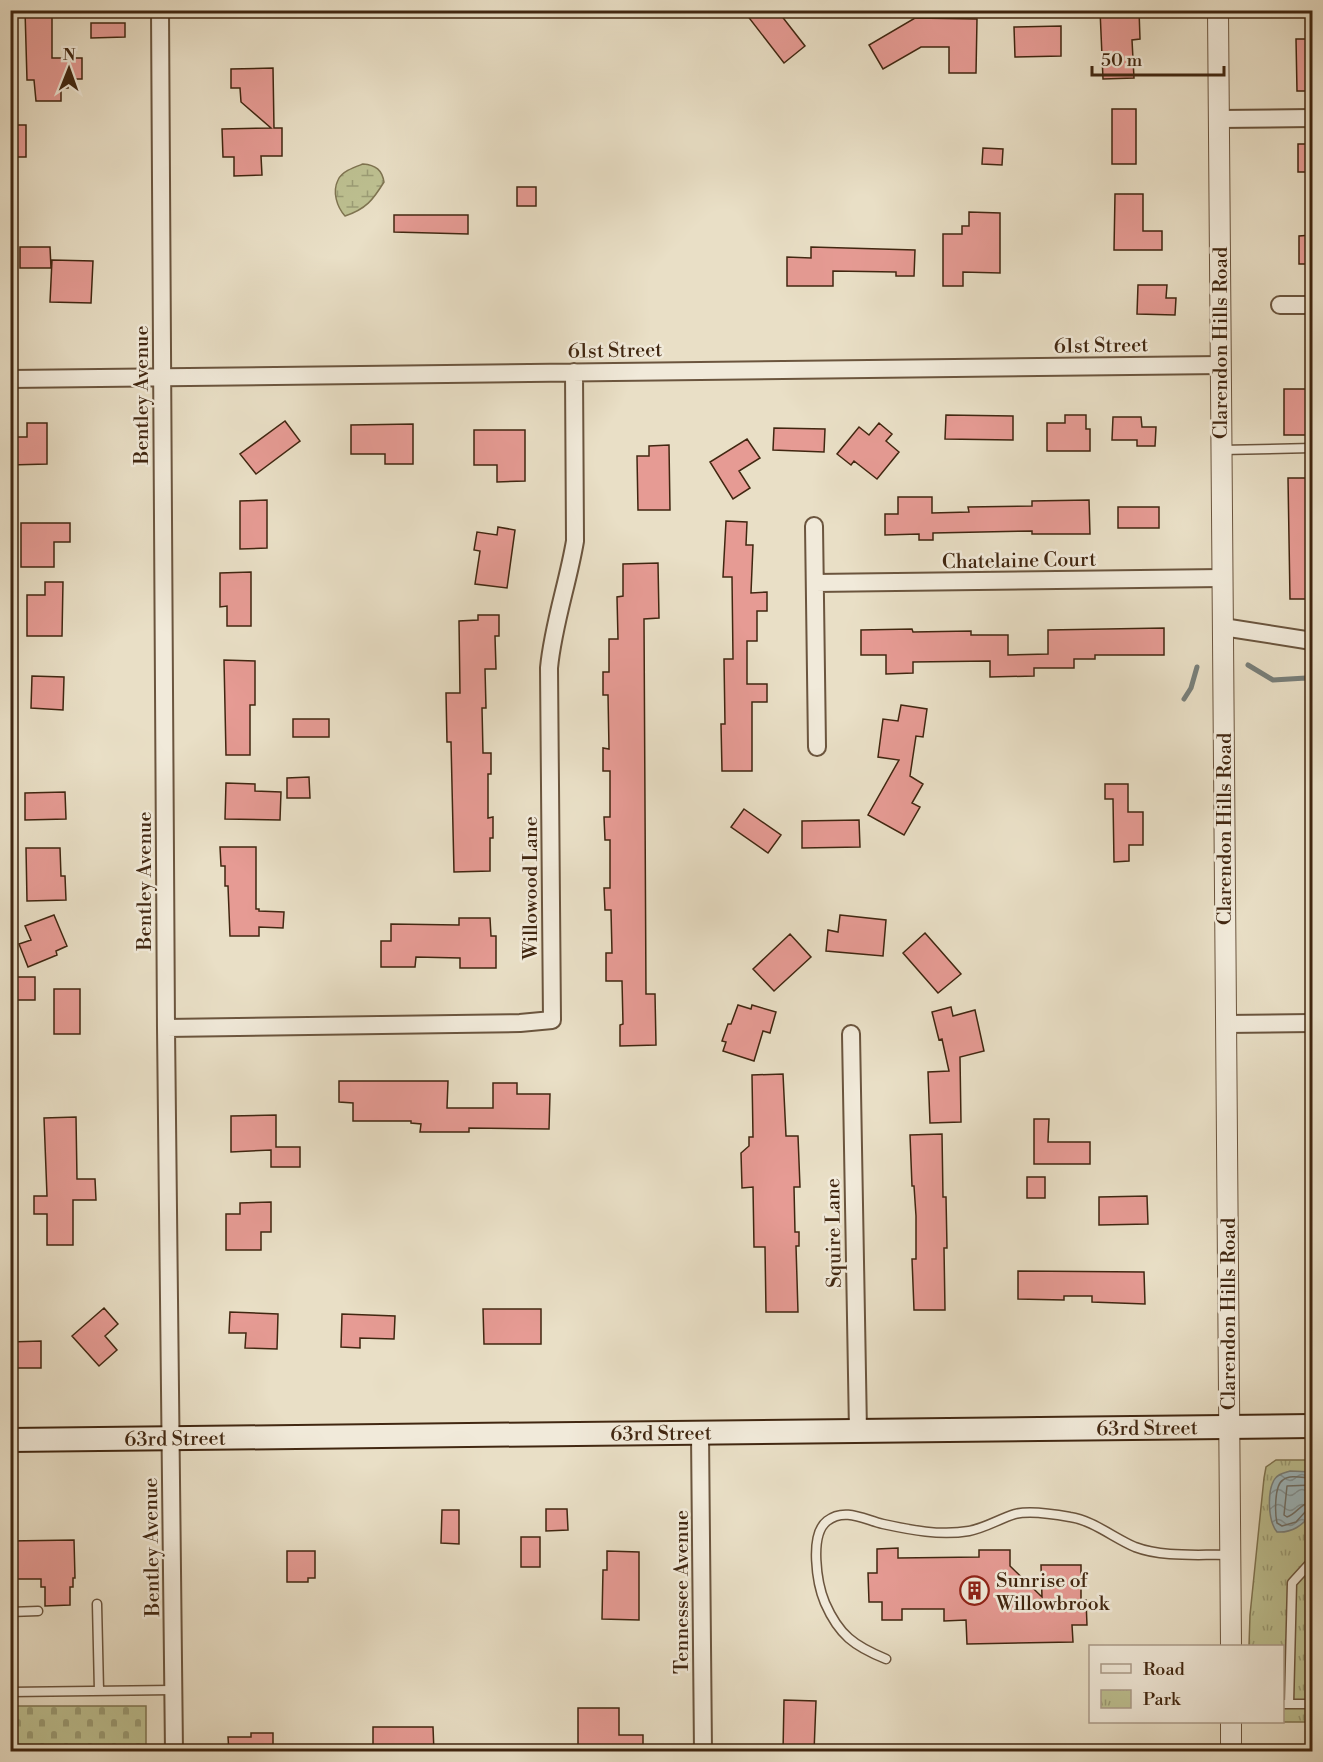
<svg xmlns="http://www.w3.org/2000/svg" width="1323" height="1762" font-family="'Libre Bodoni',serif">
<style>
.wetland{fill:url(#wetland-marsh);stroke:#7f7451;stroke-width:1.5}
.cemetery{fill:url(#cemetery-stones);stroke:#7f7451;stroke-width:1.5}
.park{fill:url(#park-tufts);stroke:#7f7451;stroke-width:1.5}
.water{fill:url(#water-waves);stroke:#787f7a;stroke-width:1.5}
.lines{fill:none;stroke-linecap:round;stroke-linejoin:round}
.shore{stroke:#6f7068;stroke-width:1.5}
.stream{stroke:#787f7a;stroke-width:5}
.building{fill:#e69b94;stroke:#412711;stroke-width:1.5}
.service-casing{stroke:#6b553e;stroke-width:11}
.minor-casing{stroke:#6b553e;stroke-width:20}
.tertiary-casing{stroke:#6b553e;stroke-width:22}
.secondary-casing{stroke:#412711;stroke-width:26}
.service{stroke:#f1eada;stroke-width:8}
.minor{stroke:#f1eada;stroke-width:16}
.tertiary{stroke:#f1eada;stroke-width:20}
.secondary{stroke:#f1eada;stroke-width:22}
.labels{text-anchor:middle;stroke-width:5;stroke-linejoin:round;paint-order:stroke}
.street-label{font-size:20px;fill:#412711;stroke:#f1eada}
.poi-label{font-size:20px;fill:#412711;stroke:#f1eada;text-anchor:start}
</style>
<defs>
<pattern id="wetland-marsh" width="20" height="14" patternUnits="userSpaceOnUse" patternTransform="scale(1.5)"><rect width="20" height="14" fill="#bdc091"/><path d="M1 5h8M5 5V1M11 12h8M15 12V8" fill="none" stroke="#9b9c75"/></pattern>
<pattern id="cemetery-stones" width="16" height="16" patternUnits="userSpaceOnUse" patternTransform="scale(1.5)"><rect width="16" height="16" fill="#bdc091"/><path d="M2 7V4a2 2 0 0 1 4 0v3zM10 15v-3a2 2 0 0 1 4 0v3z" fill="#9b9c75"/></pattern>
<pattern id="park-tufts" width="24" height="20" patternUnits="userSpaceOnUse" patternTransform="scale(1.5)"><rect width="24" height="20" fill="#bdc091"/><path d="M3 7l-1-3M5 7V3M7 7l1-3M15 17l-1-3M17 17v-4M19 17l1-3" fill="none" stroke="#9b9c75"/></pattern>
<pattern id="water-waves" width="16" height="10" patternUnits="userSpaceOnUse" patternTransform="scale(1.5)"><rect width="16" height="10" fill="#9db9c0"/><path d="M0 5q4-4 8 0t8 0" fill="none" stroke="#82969b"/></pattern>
</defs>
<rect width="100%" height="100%" fill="#e9dfc6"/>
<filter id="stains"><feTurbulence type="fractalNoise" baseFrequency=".00333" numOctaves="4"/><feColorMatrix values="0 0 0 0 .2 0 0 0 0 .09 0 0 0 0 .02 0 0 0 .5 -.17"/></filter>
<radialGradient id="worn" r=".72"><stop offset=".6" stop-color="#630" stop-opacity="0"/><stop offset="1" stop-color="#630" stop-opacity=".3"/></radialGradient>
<path class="wetland" d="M363 164C376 165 382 170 384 182 373 200 366 209 345 216 337 207 332 192 338 180 342 171 355 167 363 164Z"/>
<path class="cemetery" d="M11 1706H146V1751H11Z"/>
<path class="park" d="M1276 1460H1312V1722H1243H1282V1646H1249L1250 1615 1264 1478 1266 1467Z"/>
<path class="water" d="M1290 1471 1312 1472V1514C1302 1525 1293 1533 1277 1532 1268 1521 1267 1493 1274 1480 1277 1474 1284 1473 1290 1471Z"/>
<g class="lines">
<path class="shore" d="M1312 1478C1304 1478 1290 1474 1283 1480 1274 1485 1275 1514 1277 1523L1282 1526 1296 1522 1306 1511 1312 1510
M1312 1485 1287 1486 1284 1515 1287 1517C1297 1514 1300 1503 1312 1502"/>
<path class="stream" d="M1248 665 1273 680 1306 678 1312 681
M1184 699 1191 688 1197 667"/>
</g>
<path class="building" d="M25 10H52V58H82V79H68V88H61V101H36L34 80H27Z
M743 10H777L805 46 784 63Z
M1100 10H1139L1140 39 1132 40 1134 78 1103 79Z
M915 18 977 19 976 73H949V47H921L883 69 869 45Z
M91 23H125V37L91 38Z
M1061 26V56L1015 57 1014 27Z
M1296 39H1312V91H1297Z
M273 68 274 128H282V156H261L262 175 234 176V157H223L222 129 271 128 241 102 240 88H231V69Z
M1112 109H1136V164H1112Z
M10 125H26V157H10Z
M1298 144H1312V172H1298Z
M983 148 1003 149 1002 165 982 164Z
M517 187H536V206H517Z
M1115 194H1143V231H1162V250H1114Z
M969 212 1000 213V273L963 272V286H943V234H962V226H969Z
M394 215H468V234L394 232Z
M1312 235V264H1299V236Z
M20 247H50L51 268H20Z
M811 247 915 250 914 276H896V272L833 271V286H787V257L811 258Z
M52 260 93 261 91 303 50 302Z
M1138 285H1167L1166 298H1176L1175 315 1137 314Z
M1284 389H1312V435H1284Z
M946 415 1013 416V440L945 439Z
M1065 415H1086V429H1090V451H1047V423H1065Z
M1113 417H1141L1142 427H1156L1155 446H1137V440H1112Z
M285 421 300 441 256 474 240 454Z
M27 423H47V464L10 465V437H27Z
M879 423 892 434 886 441 899 452 877 479 854 461 851 465 837 454 859 427 869 435Z
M413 424V464H385V454H351V425Z
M774 428 825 429 824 452 773 450Z
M474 430H525V481L497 482V465H474Z
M747 439 760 458 739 471 750 488 733 499 710 462Z
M669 445 670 510H638L637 456H649V446Z
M1288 478H1312V599H1290Z
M898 497H932V513L969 512 968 507 1032 506V501L1089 500 1090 534H1032V531L933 533V540H919V534L885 535V514H898Z
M267 500V548L240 549V501Z
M1118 507H1159V528H1118Z
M726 521 747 522 746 545H753L751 593 767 592V611H757V641H747V684H767V702H752V771H722L721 724H725L724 659H733L732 577H723Z
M21 523H70V542H54V567H21Z
M498 527 515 530 507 588 475 584 480 551 474 550 477 532 497 535Z
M658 563 659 618 644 619 646 994H655L656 1045 620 1046V1025L623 1024 622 981H606V953H612L611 910H605L604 888H610V840H605L604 817H610V771H603V748L609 749 608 695H603V672H609V639H618L617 597 623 596V564Z
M251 572V626H227V606L220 607V573Z
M45 582H63L62 636H27V595H45Z
M478 615H499V636H495L496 669H485L486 708H482L483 753H491V774H488V818L493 817V838H490V871L454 872 451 742H447L446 693H460L459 621 478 620Z
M1164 628V655H1095V659H1074V668H1034V676L990 677V661L913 662V673L886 674V655H861V630L912 629 913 632 971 631V635H1008V655L1048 654V630Z
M224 660 255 661V705H250V755H226Z
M32 676 64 677 63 710 31 708Z
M901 705 927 709 923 737 916 736 910 776 923 784 912 803 920 807 904 835 868 815 899 760 878 757 883 719 898 721Z
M293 719H329V737H293Z
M309 777 310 798H287V778Z
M226 783 255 784V791L281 792 280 820 225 819Z
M1105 784H1128V812H1143V845H1129V861L1114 862 1113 799H1105Z
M65 792 66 819 25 820V793Z
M744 809 781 835 768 853 731 827Z
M859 820 860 847 802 848V821Z
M220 847H256V909H259V911L284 912 283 928 259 927V936H230L228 886H225V866H221Z
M26 848H60L61 876H65L66 900 27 901Z
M54 915 67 946 56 951 57 955 28 967 19 944 31 940 25 926Z
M840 915 886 920 883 956 826 951 828 930 838 932Z
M459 918H490L491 936H496V968H460V958L416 957 415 967H381V941H391V924L459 925Z
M925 933 961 974 938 993 903 953Z
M790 934 811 957 774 991 753 969Z
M14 977H35V1000H14Z
M54 989H80V1034H54Z
M738 1005 751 1009 752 1005 776 1012 770 1033 763 1031 754 1061 723 1051 726 1042 722 1041 728 1024H731Z
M951 1007 953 1016 975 1010 984 1051 960 1057 961 1122 930 1123 928 1072 949 1071 942 1039 939 1040 932 1012Z
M783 1074 786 1136H798L800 1187H794L795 1232H799V1246H796L798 1312H766L765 1247H754L753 1187 742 1188 741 1153 749 1146V1137H753L752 1075Z
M339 1081H448L447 1108H493V1083H517V1094H550L549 1129 469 1128V1132H420L421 1124 411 1123V1121H353V1103L339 1102Z
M276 1115V1147H300V1167H271V1150L231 1152V1116Z
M76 1117 77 1179H95L96 1200H73V1245H47V1214H34V1196H47L44 1118Z
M1034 1119H1049L1048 1142H1090V1164H1034Z
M942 1134 943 1197H946L947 1248H944L945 1310H914L912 1259H916V1216L914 1186H912L910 1135Z
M1027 1177H1045V1198H1027Z
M1147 1196 1148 1224 1099 1225V1197Z
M271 1202V1232H261V1250H226V1214H240V1203Z
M1018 1271 1144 1272 1145 1304 1092 1302V1296H1064V1300L1018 1299Z
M104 1308 118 1324 105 1336 117 1350 99 1366 72 1336Z
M483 1309H541V1344H484Z
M230 1312 278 1314 277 1349 245 1348 246 1333H229Z
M342 1314 395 1316 394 1339 360 1338V1348L341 1347Z
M41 1341V1368H10V1342Z
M546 1509H567L568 1530 546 1531Z
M442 1510H459V1544L441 1543Z
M521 1537H540V1567H521Z
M74 1540 75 1578H73V1587H70V1605L45 1606V1587H41V1579H10V1541Z
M898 1548V1558L979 1557V1550H1010V1566L1042 1597 1041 1565H1081V1600H1086L1087 1625H1072L1073 1642 967 1644 966 1620 944 1621V1609H902V1620H882V1602H869L868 1573H877V1549Z
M287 1551H315V1578H308V1582H287Z
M607 1551 639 1552V1620L602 1619 603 1570H607Z
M784 1700 816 1701 814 1752H783Z
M578 1708H619V1735H643V1752H578Z
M373 1727H433L434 1752H373Z
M251 1733H273V1752H229L228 1737H251Z"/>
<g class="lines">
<defs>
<path id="service" d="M1221 450 1312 448
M97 1604 99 1691
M10 1612 38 1611
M886 1659C854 1646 839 1635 825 1603 817 1584 809 1535 827 1521 845 1507 865 1520 883 1524 911 1530 940 1536 969 1531 985 1528 999 1519 1015 1514 1030 1510 1054 1514 1070 1517 1092 1520 1114 1538 1135 1547 1164 1558 1199 1554 1230 1555
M10 1692 173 1690
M1282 1704H1312
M1289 1704 1292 1583 1312 1561"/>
<path id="minor" d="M160 10 166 1028 174 1752
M1219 119 1312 118
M1280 305H1312
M10 379 1221 365
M814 526 817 747
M815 583 1222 578
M1223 627 1312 641
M1226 1024 1312 1023
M166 1028 520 1023 552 1020 549 668C553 625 568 583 575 541L574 372
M851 1034 858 1431
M700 1433 703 1752"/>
<path id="tertiary" d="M1218 10 1231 1646
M1231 1722V1752"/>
<g id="secondary">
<path id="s1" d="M10 1440 1312 1426"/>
</g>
</defs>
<use href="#service" class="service-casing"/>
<use href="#minor" class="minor-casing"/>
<use href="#tertiary" class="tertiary-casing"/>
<use href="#secondary" class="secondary-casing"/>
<use href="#service" class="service"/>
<use href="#minor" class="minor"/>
<use href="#tertiary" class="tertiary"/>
<use href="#secondary" class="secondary"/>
</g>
<defs>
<symbol id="building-ring" viewBox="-11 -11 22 22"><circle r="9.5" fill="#f1eada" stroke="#8f2418" stroke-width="1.5"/><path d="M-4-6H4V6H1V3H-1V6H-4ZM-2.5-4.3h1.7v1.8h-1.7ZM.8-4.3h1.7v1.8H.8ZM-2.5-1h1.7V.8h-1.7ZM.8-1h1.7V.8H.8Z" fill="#8f2418"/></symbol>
</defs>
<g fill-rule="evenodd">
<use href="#building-ring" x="958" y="1574" width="33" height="33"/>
</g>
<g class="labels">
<g class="street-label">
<text transform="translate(1220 343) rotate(-90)" y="7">Clarendon Hills Road</text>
<text transform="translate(1101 345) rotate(-1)" y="7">61st Street</text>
<text transform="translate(615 350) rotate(-1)" y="7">61st Street</text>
<text transform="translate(141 395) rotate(-90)" y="7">Bentley Avenue</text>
<text transform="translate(1019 560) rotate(-1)" y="7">Chatelaine Court</text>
<text transform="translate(1224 829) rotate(-90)" y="7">Clarendon Hills Road</text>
<text transform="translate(144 881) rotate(-90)" y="7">Bentley Avenue</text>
<text transform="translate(530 888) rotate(-90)" y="7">Willowood Lane</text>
<text transform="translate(833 1233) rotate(-91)" y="7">Squire Lane</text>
<text transform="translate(1228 1314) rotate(-90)" y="7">Clarendon Hills Road</text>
<text dy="7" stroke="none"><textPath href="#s1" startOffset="1137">63rd Street</textPath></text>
<text dy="7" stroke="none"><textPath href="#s1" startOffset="651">63rd Street</textPath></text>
<text dy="7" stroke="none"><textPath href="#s1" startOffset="165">63rd Street</textPath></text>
<text transform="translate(151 1547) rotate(-91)" y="7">Bentley Avenue</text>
<text transform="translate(681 1592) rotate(-90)" y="7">Tennessee Avenue</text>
</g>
<g class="poi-label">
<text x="996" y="1587">Sunrise of<tspan x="996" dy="23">Willowbrook</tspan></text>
</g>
</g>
<rect width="1323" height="1762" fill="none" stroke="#e9dfc6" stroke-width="36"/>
<rect x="12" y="12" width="1299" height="1738" fill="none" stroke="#412711" stroke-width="3"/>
<rect x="18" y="18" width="1287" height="1726" fill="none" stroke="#412711" stroke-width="1.5"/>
<rect x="1089" y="1645" width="195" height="78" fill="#f1eada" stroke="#ab9c8a" stroke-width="1.5"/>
<rect x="1101" y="1664" width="30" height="9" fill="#f1eada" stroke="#ab9c8a" stroke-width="1.5"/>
<text x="1143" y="1675" font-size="18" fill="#412711">Road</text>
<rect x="1101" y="1690" width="30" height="18" fill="url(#park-tufts)" stroke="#ab9c8a" stroke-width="1.5"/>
<text x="1143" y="1705" font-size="18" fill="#412711">Park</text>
<g transform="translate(69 69) rotate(1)" stroke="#f1eada" stroke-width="4.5" paint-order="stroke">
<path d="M0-4.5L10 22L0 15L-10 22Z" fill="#412711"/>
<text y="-9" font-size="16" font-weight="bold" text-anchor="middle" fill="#412711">N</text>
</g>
<path d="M1092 66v9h132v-9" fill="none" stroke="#412711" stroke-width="3"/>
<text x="1101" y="66" font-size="18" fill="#412711" stroke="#f1eada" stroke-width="4.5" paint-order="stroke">50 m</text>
<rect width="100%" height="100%" filter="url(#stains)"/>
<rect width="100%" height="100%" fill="url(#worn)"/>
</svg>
